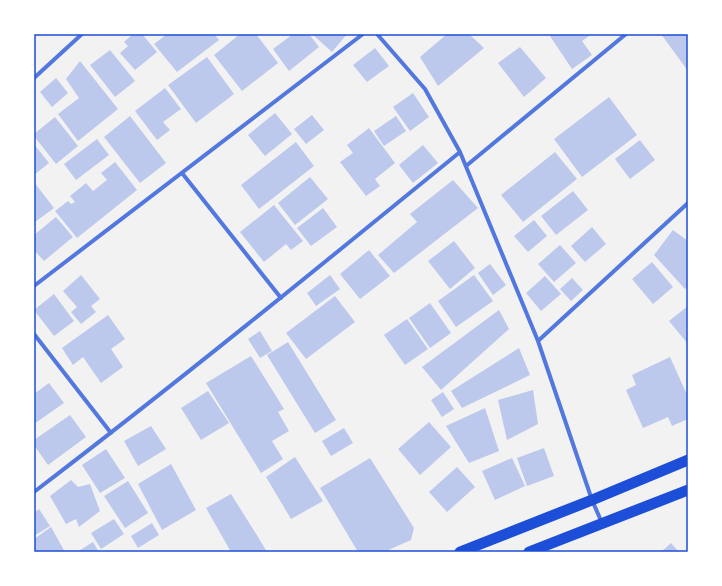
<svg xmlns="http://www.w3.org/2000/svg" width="722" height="586" font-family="Cabin,sans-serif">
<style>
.building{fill:#bdc9ec}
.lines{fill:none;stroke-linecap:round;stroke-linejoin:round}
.minor{stroke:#5277de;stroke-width:4}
.trunk{stroke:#1d4ed8;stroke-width:11}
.neatline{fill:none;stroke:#1d4ed8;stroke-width:1.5}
</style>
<rect width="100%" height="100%" fill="#f2f2f2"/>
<path class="building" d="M133 34H142L157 52 135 70 120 53 128 46 124 42Z
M167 34H214L219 40 177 72 154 44Z
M240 34H256L278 63 242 91 214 55Z
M293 34H309L319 47 289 71 273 49Z
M312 34H347L332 52Z
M447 34H469L484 48 438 86 420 57Z
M553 34H592L582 41 592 55 572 69 550 36Z
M661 34H688V71Z
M520 47 546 78 524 97 498 63Z
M375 48 389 66 367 82 353 65Z
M110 50 135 81 115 97 90 65Z
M207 57 234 94 196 123 168 85Z
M80 61 118 109 78 141 58 114 79 98 66 79Z
M56 78 68 93 52 107 40 92Z
M165 88 181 109 163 122 170 130 157 140 135 111Z
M413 93 429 117 410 131 393 107Z
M609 97 637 135 582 177 554 139Z
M275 113 292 134 265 156 248 135Z
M312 115 324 130 306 144 294 129Z
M130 116 166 163 140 183 104 137Z
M396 116 406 131 384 146 374 131Z
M55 117 78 146 56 164 34 136V134Z
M369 128 395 163 375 179 380 186 366 196 340 162 353 153 347 145Z
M97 139 109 155 76 180 64 164Z
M640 140 655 160 630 179 615 159Z
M296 142 314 166 259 209 241 185Z
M34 144 49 163 34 175Z
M423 145 438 163 413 183 399 165Z
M555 152 577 179 523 222 501 195Z
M115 162 137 190 77 238 55 211 68 201 71 204 75 202 70 196 86 183 93 191 107 180 101 173Z
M310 177 328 199 295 225 278 203Z
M453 180 478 208 394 273 378 255 417 222 410 214Z
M34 182 54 208 35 222 34 220Z
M573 191 588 210 556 235 541 216Z
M274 205 303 241 291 250 286 244 264 262 240 232Z
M323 208 337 227 311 246 297 228Z
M56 217 73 237 44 261 34 250V235Z
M534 220 547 236 528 252 514 236Z
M592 227 606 244 585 262 571 246Z
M673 230 688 241V286L685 289 654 255Z
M454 241 475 268 450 289 428 261Z
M560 245 576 263 554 282 538 264Z
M369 250 390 276 360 299 340 274Z
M652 262 673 287 653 304 632 279Z
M490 264 506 285 493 295 478 273Z
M81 275 100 299 91 306 96 312 81 324 71 312 77 307 63 291Z
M330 275 340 289 316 306 307 293Z
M474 275 493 301 456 327 438 301Z
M545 276 561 294 541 311 526 293Z
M572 278 583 290 571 301 560 289Z
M54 294 74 321 54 336 34 310Z
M335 296 355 322 306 359 286 333Z
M430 303 451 333 430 348 409 318Z
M688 306V344L669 321Z
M499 310 509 329 441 390 422 367Z
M108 315 125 339 111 349 123 367 101 383 83 357 73 365 62 348Z
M407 319 428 349 405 365 384 335Z
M260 331 272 351 260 358 248 339Z
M288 342 336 420 315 433 267 355Z
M519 348 530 375 462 408 451 391Z
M251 356 284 409 278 412 289 431 272 441 283 459 261 473 206 383Z
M670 357 688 397V419L672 426 668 417 643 428 626 390 636 385 632 375Z
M49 383 64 403 34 424V394Z
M533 390 538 424 507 440 498 400Z
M208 391 229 423 201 440 181 408Z
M443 392 454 409 442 417 431 400Z
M485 408 499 451 469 463 446 426Z
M70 415 86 437 48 465 34 445V440Z
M429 422 451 447 420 475 398 449Z
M151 426 166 449 138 466 124 441Z
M344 428 353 443 331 456 322 441Z
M544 448 554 476 527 486 517 458Z
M106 449 125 478 100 493 82 465Z
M295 457 323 501 291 519 266 477Z
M370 458 414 528 411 540 384 552H358L320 488Z
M512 458 525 486 495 500 482 471Z
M171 464 196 510 162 530 138 484Z
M457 467 475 487 447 512 429 492Z
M71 480 78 487 90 484 100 511 79 527 76 519 66 524 50 496Z
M128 481 148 513 125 528 104 496Z
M231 494 258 537 267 552H231L206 508Z
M39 509 50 526 34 536V513Z
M114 519 124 534 101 549 91 533Z
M152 523 159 535 138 548 131 536Z
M51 527 65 552H34V539Z
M93 542 99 552H77Z
M671 543 679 552H661Z"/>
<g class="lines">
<path class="minor" d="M377 34 425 89 460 152 538 341 592 500 602 523
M34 78 82 34
M466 166 626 34
M182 173 281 298
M34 286 363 34
M34 334 111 433
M538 341 688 203
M34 492C178 382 319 267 460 152"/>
<path class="trunk" d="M460 552 592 500 688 460
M529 552 688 490"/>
</g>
<rect width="722" height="586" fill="none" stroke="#ffffff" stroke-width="70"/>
<rect x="35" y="35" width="652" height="516" class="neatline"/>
</svg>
